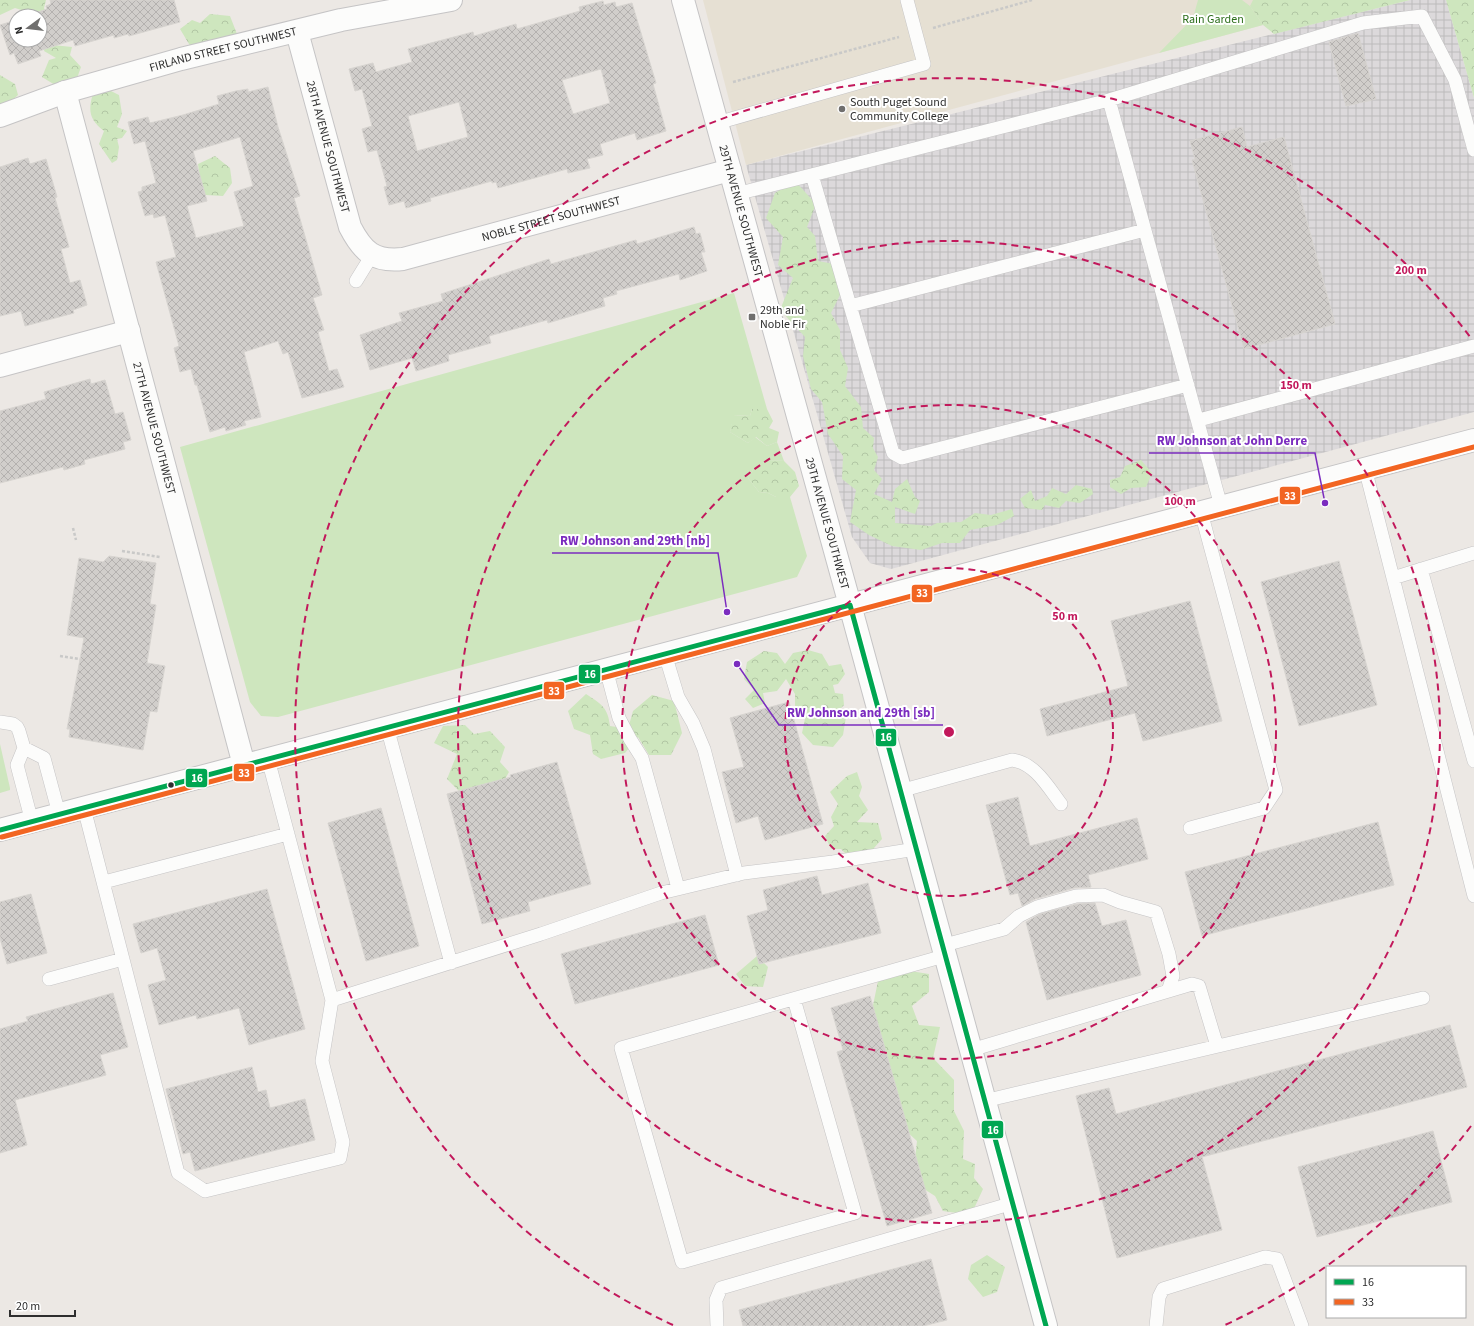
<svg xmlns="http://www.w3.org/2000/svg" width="1474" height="1326" font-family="'Source Sans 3',sans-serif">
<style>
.industrial{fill:url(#industrial-grid)}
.education{fill:#e6e0d3}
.forest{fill:url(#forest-crowns)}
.garden{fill:#cee6be}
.building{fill:url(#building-cross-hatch);stroke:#d7d4d0;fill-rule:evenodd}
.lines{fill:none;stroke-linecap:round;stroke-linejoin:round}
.lane-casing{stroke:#c5c4c5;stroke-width:14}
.street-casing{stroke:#c5c4c5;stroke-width:24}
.secondary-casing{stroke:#c5c4c5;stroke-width:24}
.path{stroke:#c9c9c8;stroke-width:2.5;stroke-dasharray:3 2;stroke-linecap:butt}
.lane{stroke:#fcfcfb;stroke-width:13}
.street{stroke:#fcfcfb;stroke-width:22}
.secondary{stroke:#fcfcfb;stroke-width:22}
.bus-1-casing{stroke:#fff;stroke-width:8}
.bus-2-casing{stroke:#fff;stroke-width:8}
.bus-1{stroke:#00a651;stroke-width:5}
.bus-2{stroke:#f26522;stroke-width:5}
.ring{fill:none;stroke:#c2185b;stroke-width:2;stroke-dasharray:7 5}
.poi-dot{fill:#706f6e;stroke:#fff;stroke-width:1.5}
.bus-dot{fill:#2e2e2e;stroke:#fff;stroke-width:1.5}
.labels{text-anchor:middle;stroke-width:4;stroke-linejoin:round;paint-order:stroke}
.park-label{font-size:12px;fill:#2c6e1b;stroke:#fff}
.street-label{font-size:12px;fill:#2e2e2e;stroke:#fff}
.poi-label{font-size:12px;fill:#2e2e2e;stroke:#fff;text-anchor:start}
.centre{fill:#c2185b;stroke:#fff;stroke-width:2}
.ring-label{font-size:12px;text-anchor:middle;font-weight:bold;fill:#c2185b;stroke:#fff;stroke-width:4;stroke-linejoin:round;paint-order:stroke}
.leader{fill:none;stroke:#7b2cbf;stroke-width:1.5}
.callout-dot{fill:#7b2cbf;stroke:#fff;stroke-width:1.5}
.callout-label{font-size:13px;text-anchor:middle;font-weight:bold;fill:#7b2cbf;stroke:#fff;stroke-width:4;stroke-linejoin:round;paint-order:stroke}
.line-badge{stroke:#fff;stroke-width:1.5}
.badge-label{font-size:11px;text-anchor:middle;font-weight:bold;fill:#fff}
</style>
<defs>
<pattern id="industrial-grid" width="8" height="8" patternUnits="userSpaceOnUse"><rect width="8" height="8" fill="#dcd9db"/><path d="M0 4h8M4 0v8" fill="none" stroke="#bdbbbc"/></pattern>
<pattern id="forest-crowns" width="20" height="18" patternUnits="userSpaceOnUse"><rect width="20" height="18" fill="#cee6be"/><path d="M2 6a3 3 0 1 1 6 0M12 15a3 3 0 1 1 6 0" fill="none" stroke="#b1c6a4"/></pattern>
<pattern id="building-cross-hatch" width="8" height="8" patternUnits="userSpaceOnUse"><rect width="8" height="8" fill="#d1cecb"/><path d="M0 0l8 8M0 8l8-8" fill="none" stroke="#b4b1af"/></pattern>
</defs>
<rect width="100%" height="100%" fill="#ece8e4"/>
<path class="industrial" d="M1410 0H1446L1474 98V412L891 569 870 563 852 537 746 165Z"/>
<path class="education" d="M703 0H1355L746 165Z"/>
<path class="forest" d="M0 0H46L44 8 50 23 53 45 72 47 70 55 81 67 76 81 60 88 42 77 49 60 56 58 44 51 47 41 40 16 15 8 0 15Z
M1253 0H1410L1274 34 1263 25 1250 6Z
M1446 0H1474V98Z
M210 14 230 16 237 34 230 41 192 49 180 29 192 20 200 23Z
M0 75 15 84 18 95 4 108 0 109Z
M107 89 119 95 122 114 117 127 127 131 122 138 117 139 119 147 117 160 112 163 99 144 104 131C89 119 88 111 93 93Z
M215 156 230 168 232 183 223 196 205 195 200 181 198 164Z
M795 181 816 204 807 227 815 236 818 261 834 264 845 285 831 313 840 330V350L848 368 845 386 861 407 863 428 874 438 873 448 878 457 874 470 882 479 874 494 892 502 895 489 907 479 915 497 920 501 915 514 895 507V523L931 526 937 523 961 522 975 513 991 515 1012 509 1014 516 997 525 970 530 960 543H942L921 550 892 546 869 535 850 522 856 490 842 479 843 456 828 434 822 402 811 389 803 356 805 337 780 310 793 278 778 265 783 237 766 218 775 193Z
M752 409H767L773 421 769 428 779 432 777 442 767 446 756 437 748 443 730 432 733 415 750 416Z
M769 460 784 461 795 472 799 486 790 497H776L768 493 759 492 748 478 753 470Z
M1141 460 1152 473 1146 487 1131 488 1121 494 1110 487V480L1120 477 1125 466Z
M1076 485 1092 489 1093 494 1080 503 1066 501 1059 508 1045 505 1042 510 1025 508 1020 499 1031 490 1035 501 1047 496 1052 488 1066 494Z
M808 650 822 654 829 666 841 664 845 674 838 684 833 685 835 693 843 694 844 705 840 709 846 717 843 735 833 747 813 745 802 733 806 714 795 708V694L786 679 777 691 763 693 765 703 753 708 745 699 754 690 744 679 747 662 764 651 777 653 785 664 793 653Z
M586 694C601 704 608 707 610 726L623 728 627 732 633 711 652 695 674 701 682 733 671 755H649L638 737 625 753 601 759 593 754 590 735 574 729 568 711Z
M465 725 474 734 490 731 505 747 500 762 509 772 498 791H459L447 779 457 754 434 743 443 726Z
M857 772 862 787 859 796 868 810 857 822 878 823 882 839 874 848 875 853 848 856 841 849H831L825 836 834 826 831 817 838 804 830 792 847 776Z
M757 956 759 964 764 963 768 967 763 987 745 986 736 974Z
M898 969 929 974V992L912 1006 919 1025 940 1027 933 1058 954 1080V1111L964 1131 963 1159 975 1164 974 1178 983 1189 971 1215 943 1211 935 1196 924 1189 913 1177 917 1141 893 1119 871 1015 878 981Z
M987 1255 1005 1267 997 1292 983 1297 968 1279 971 1265Z"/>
<path class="garden" d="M1198 0H1242L1250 6 1263 25 1159 53 1193 18Z
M734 293 767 409H752L750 416 734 415 730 432 748 443 755 437 767 446 777 442 784 461 769 460V470H753L748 478 759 492 768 493 776 497H790L807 556 797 577 278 717 261 716 250 702 180 447Z
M0 744 10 788V790L0 793Z"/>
<path class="building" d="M50 0H174L180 22 129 36 128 34 114 38V35L75 46 73 40 39 51 41 56 18 64 14 53 10 55 0 25 16 20V40H40V16H26L47 9 46 6 51 4Z
M603 1 604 5 615 2 616 7 632 3 656 83 653 84 666 131 637 140 635 133 600 144 603 155 587 159 590 168 568 173 567 169 498 188 496 182 492 183V181L430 198 431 201 406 208 404 201 389 205 384 187 387 186 377 150 368 152 362 129 372 126 362 89 355 91 349 69 373 63 376 72 412 62 408 49 473 32 474 36 516 24 517 29 580 11 579 7ZM601 69 610 103 573 114 562 80ZM459 102 468 137 417 151 408 116Z
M1358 33 1376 99 1346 106 1329 42Z
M268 87 278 127 300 196 294 198 322 295 313 298 324 330 318 332 329 371 337 369 344 387 302 398 288 352 283 354 278 341 244 352 261 417 244 421 246 425 226 431 225 427 210 432 197 385H195L191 369 180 372 174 348 179 346 156 262 176 257 165 215 154 218 153 214 145 216 138 192 142 191V187L156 183 145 141 134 144 128 122 148 117 150 123 183 115 219 104 217 96 236 91 248 89V92ZM240 137 253 186 234 192 244 226 196 238 187 206 207 201 193 151Z
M1242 127 1247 147 1284 137 1335 324 1244 349 1192 160 1195 159 1190 141Z
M28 158 30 164 46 159 57 197 55 198 69 247 61 249 70 283 80 280 87 305 73 310 74 313 25 326 21 311 0 316V167Z
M694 227 696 234 700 233 705 252H701L707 271 680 280 679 274 616 291 617 294 603 298 605 306 548 323 547 320 489 336 491 343 448 355 449 361 416 371 412 358 370 370 360 335 402 321 399 313 443 301 441 294 549 259 551 264 636 240 637 244Z
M90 379 91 384 105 380 115 414 123 412 131 440 123 442 125 449 84 460 85 464 64 470 63 467 0 483V411L46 399 44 392Z
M109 556 156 563 150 604 156 605 147 663 165 666 157 712 150 711 143 750 69 737 70 729H67L84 638 67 635 79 558 103 562Z
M1339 561 1377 705 1299 726 1261 582Z
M1190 601 1222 721 1143 741 1135 713 1047 736 1040 709 1128 686 1111 621Z
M789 702 823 824 765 840 758 816 736 823 722 772 744 767 730 718Z
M557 762 591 884 528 902 530 911 482 924 447 794 511 777 510 775Z
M1018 797 1030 846 1137 818 1148 859 1088 875 1091 887 1074 888 1035 899 1022 906 1018 893 1010 895 986 805Z
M381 808 419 946 366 961 328 823Z
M1378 822 1394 885 1202 936 1185 872Z
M817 876 822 895 868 883 881 933 759 964 747 916 768 910 763 890Z
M267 889 305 1029 249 1045 239 1008 197 1019 196 1015 159 1025 148 985 166 980 157 948 141 953 133 924Z
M31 894 47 953 7 964 0 938V902Z
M1095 903 1102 926 1126 920 1141 975 1047 1000 1026 922 1040 914 1077 904Z
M705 915 719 965 575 1004 561 954Z
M113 993 128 1047 100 1055 106 1075 15 1100 27 1145 0 1153V1029L28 1021 26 1017Z
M870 996 932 1213 887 1226 837 1052 843 1050 831 1008Z
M1450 1025 1467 1087 1202 1157 1222 1230 1117 1258 1076 1096 1109 1088 1116 1114Z
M252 1067 258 1092 266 1090 270 1108 305 1099 315 1140 195 1171 190 1152 183 1154 166 1089Z
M1433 1131 1452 1202 1317 1237 1298 1167Z
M931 1259 947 1320 923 1326H743L739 1310Z"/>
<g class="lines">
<defs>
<path id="lane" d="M1109 100 1221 506
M717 123 924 64 907 0
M812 175 893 453 902 458 1188 385
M736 194 1109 100 1363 23 1422 16 1455 80 1474 150
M356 281 372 255
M850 306 1145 230
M1199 420 1474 346
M1365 468 1474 896
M1421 569 1474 761
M1393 578 1474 553
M665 654 678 697 693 723 704 749 737 875
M606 669 619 718 630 739 642 758 678 888
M0 722 13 724 17 727 19 731 24 748 17 765 32 822
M387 727 451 963
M24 748 44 758 59 814
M900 791 1012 760C1035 763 1048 787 1061 804
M84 808 178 1173 205 1191 340 1158 343 1142 322 1061 332 1000 268 759
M1190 828 1264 808 1276 790 1201 512
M104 882 288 834
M941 946 1004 929 1019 916 1037 907 1076 896 1103 895 1120 902 1156 912 1169 954 1173 976 1168 991
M49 979 123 959
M794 999 855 1213 682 1262 621 1048 944 956
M332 1000 541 934 661 893 744 873 833 862 916 849
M971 1050 1192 984 1199 986 1217 1046
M984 1101 1423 998
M717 1326 716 1300 721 1288 1013 1203
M1156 1326 1159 1297 1163 1289 1265 1257 1277 1259 1302 1326"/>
<g id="street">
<path id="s1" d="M683 0 850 605"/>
<path id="s2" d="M297 32 350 227C363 252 374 262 403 259L730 170"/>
<path id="s3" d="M65 92 244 765"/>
<path id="s4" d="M0 116 65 92 181 59 341 20 451 0"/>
<path d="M0 366 129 331"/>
</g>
<path id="secondary" d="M850 605 1046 1326
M0 830 1474 440"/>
</defs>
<use href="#lane" class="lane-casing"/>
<use href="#street" class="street-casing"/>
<use href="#secondary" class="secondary-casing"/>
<path class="path" d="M933 28 1032 0
M733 82 899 37
M73 528 76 540
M122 551 160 557
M60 656 80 659"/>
<use href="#lane" class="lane"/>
<use href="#street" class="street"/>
<use href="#secondary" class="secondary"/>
<defs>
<path id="bus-1" d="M0 830 850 605 1046 1326"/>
<path id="bus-2" d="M2 837 1474 447"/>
</defs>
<use href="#bus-1" class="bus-1-casing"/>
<use href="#bus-2" class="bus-2-casing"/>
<use href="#bus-1" class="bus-1"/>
<use href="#bus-2" class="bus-2"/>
</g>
<g class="ring">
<circle cx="949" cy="732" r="164"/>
<circle cx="949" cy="732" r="327"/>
<circle cx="949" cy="732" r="491"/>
<path d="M1471 1126A654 654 0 0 1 1225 1325M673 1325A654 654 0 1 1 1471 338"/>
</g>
<g class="poi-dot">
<circle cx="842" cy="109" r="4"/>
<rect x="748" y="313" width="8" height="8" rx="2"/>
</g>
<circle class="bus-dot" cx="171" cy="785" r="3.5"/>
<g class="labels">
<g class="park-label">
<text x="1213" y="23">Rain Garden</text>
</g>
<g class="street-label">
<text dy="4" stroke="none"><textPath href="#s4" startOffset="233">FIRLAND STREET SOUTHWEST</textPath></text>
<text dy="4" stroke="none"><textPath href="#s2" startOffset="119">28TH AVENUE SOUTHWEST</textPath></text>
<text dy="4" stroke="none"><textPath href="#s1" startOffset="219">29TH AVENUE SOUTHWEST</textPath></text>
<text dy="4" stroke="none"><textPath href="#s2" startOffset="423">NOBLE STREET SOUTHWEST</textPath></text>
<text dy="4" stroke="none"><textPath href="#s3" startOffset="348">27TH AVENUE SOUTHWEST</textPath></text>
<text dy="4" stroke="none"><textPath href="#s1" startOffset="543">29TH AVENUE SOUTHWEST</textPath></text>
</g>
<g class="poi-label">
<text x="850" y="106">South Puget Sound<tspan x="850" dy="14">Community College</tspan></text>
<text x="760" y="314">29th and<tspan x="760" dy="14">Noble Fir</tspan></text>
</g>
</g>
<circle cx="949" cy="732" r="6" class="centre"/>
<g class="ring-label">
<text x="1411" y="274">200 m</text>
<text x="1296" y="389">150 m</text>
<text x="1180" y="505">100 m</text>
<text x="1065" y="620">50 m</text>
</g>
<path class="leader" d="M1325 503L1315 453H1149M727 612L718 553H552M737 664L779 725H943"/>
<g class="callout-dot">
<circle cx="1325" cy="503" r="4"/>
<circle cx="727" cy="612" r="4"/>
<circle cx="737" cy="664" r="4"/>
</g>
<g class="callout-label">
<text x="1232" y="445">RW Johnson at John Derre</text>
<text x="635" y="545">RW Johnson and 29th [nb]</text>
<text x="861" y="717">RW Johnson and 29th [sb]</text>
</g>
<g class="line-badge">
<rect x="1279" y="486" width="22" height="19" rx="4" fill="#f26522"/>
<rect x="911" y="584" width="22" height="19" rx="4" fill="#f26522"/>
<rect x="578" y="664" width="23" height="20" rx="4" fill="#00a651"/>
<rect x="543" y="681" width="22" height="19" rx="4" fill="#f26522"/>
<rect x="875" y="728" width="22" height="19" rx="4" fill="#00a651"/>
<rect x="233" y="763" width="22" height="19" rx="4" fill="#f26522"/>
<rect x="185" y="768" width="23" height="20" rx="4" fill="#00a651"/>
<rect x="981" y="1120" width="23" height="19" rx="4" fill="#00a651"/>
</g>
<g class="badge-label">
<text x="1290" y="500">33</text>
<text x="922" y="597">33</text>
<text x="590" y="678">16</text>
<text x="554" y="695">33</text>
<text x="886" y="741">16</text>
<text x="244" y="777">33</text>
<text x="197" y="782">16</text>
<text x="993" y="1134">16</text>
</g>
<rect x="1326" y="1266" width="140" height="52" fill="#ffffff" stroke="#ababab"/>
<rect x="1334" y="1279" width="20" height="6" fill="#00a651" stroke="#ababab"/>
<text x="1362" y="1286" font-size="12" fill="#2e2e2e">16</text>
<rect x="1334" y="1299" width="20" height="6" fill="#f26522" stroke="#ababab"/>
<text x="1362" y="1306" font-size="12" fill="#2e2e2e">33</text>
<g transform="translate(28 28) rotate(255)"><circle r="19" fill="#ffffff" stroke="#ababab"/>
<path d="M0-3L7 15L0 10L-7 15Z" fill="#706f6e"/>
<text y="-6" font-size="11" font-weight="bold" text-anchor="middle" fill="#2e2e2e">N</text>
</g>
<path d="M10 1310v6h65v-6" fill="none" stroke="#2e2e2e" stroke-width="2"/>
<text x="16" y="1310" font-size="12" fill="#2e2e2e" stroke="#ffffff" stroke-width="3" paint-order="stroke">20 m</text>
</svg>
